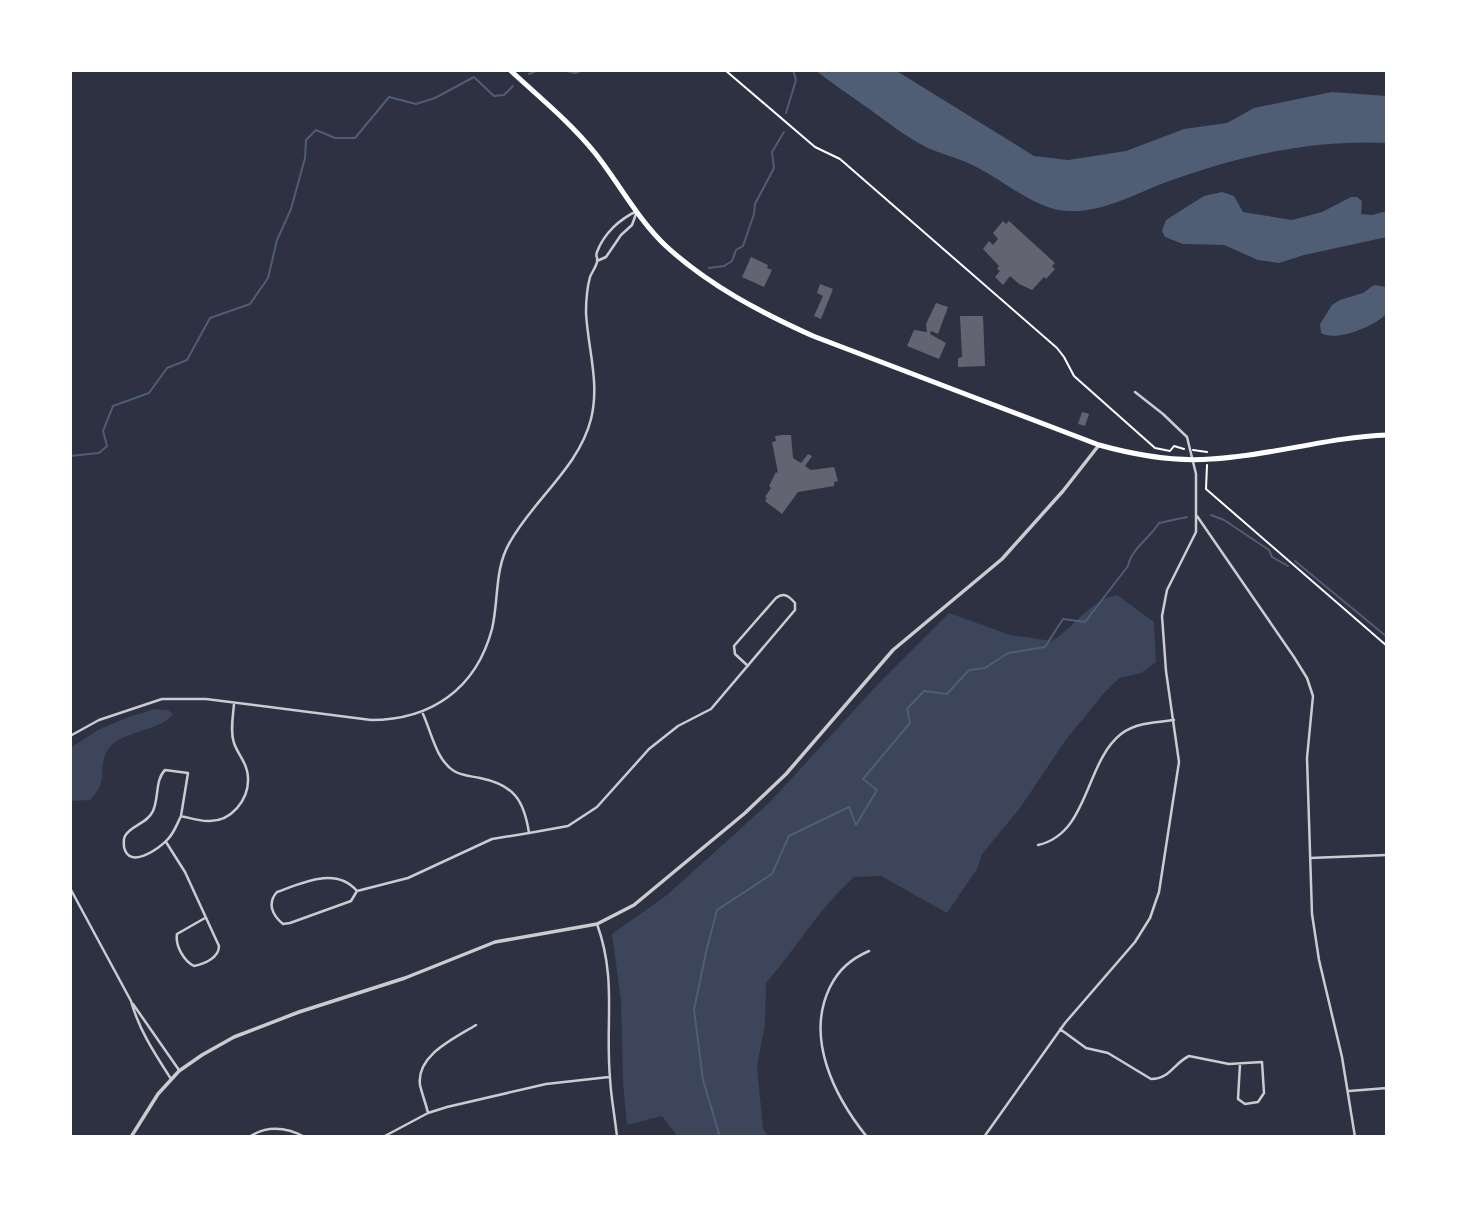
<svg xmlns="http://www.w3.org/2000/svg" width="1457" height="1207" font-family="Mulish,sans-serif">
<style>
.green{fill:#3c4559}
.water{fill:#4f5d75}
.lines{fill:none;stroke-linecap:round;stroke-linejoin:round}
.stream{stroke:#4f5d75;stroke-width:2}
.building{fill:#626471}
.path{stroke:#fff;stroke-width:2}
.minor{stroke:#caccd0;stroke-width:2.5}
.tertiary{stroke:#caccd0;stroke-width:3.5}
.trunk{stroke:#fff;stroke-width:5}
</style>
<rect width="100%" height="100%" fill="#2d3142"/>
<path class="green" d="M1117 595 1154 622 1156 662 1141 673 1119 678 1104 693 1065 741 1020 808 982 854 977 869 947 913 881 876 854 877C819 908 796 949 766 983L765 1024 757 1066 763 1129 768 1137H678L662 1116 627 1125 623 1083 621 1001 612 934 667 895 770 802 879 683 949 613 1010 635 1052 641C1074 627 1092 599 1117 595Z
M155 709 168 710 173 714C163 729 128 731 113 744 99 755 105 772 100 786 98 791 93 796 90 800L70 801V748L100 729 126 718Z"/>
<path class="water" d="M815 70H895L1034 156 1068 160 1126 151 1184 129 1227 123 1254 108 1332 92 1387 96V143C1313 139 1238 156 1169 181 1137 193 1103 213 1068 211 1034 210 999 176 968 163 955 157 941 154 928 148 905 137 884 119 862 104 847 93 830 82 815 70Z
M1222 192 1234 196 1243 212 1292 220 1322 212 1351 197H1357L1362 201 1361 214 1372 215 1387 211V237L1304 255 1279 263 1258 260 1224 245 1183 244 1165 237 1162 231 1166 220 1204 196Z
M1374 285 1387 287V313L1383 317C1371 327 1336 342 1321 333L1320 324 1332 305 1340 300 1363 293Z"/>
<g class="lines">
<path class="stream" d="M563 70 575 73 584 70
M529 74 538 70
M786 113 796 80 793 70
M709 268 724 266 732 261 736 250 743 246 754 214 755 204 774 168 772 152 784 132
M70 456 99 453 107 446 103 431 113 406 149 393 167 368 187 360 210 318 250 304 268 278 277 240 291 209 305 158 306 140 316 130 335 138H355L389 97 416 104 435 98 474 77 494 96 504 95 513 86
M1211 515 1224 520 1269 550 1272 557 1288 566
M1295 561 1387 637
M720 1137 703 1080 694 1010 706 952 717 910 772 874 789 836 849 807 856 825 877 790 863 779 910 723 907 709 924 691 947 694 969 670 985 668 1008 653 1045 647 1063 619 1085 622 1128 566C1131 549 1150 538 1159 523L1187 517"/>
</g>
<path class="building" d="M1003 221 1006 224 1009 221 1055 263 1052 266 1055 269 1046 279 1044 277 1032 290 1019 284 1010 276 1003 285 995 277 1000 271 997 269 999 266 983 249 989 241 993 245 998 239 993 233Z
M751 257 768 265 767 268 772 270 764 287 742 277Z
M820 284 833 289 821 319 814 316 823 296 817 293Z
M936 303 948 307 938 334 931 331 930 334 946 343 939 359 907 346 914 330 927 332 926 324Z
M960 316H983L985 366 958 367V358L962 357Z
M1082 412 1089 414 1085 426 1078 424Z
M782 435H791L793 458 801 463 808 454 812 456 805 466 811 470 834 467 838 481 834 482V486L798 492 782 514 765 501 767 498 765 497 771 488 769 486 776 472 778 473 772 442 776 441 775 436Z"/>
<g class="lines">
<path class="path" d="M725 70 815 147 840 159 1057 348 1064 357 1074 376 1155 448 1170 451 1174 446 1184 449
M1193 450 1207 452
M1207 465 1206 489 1387 646"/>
<path class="minor" d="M597 261 606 257 621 235 632 225 636 214
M1197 516 1294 657 1307 678 1313 696 1307 758 1312 914 1319 960 1342 1057 1355 1137
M70 736 99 720 162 699H206L371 720C431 720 476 689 492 629 499 600 494 569 510 542 534 499 579 467 591 419 600 383 588 349 586 313 586 302 587 288 590 277 592 272 596 267 597 262 598 254 595 259 597 252 604 233 620 219 637 211
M181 816C177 824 174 833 168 839 159 849 129 870 124 847 124 843 123 840 125 836 131 825 147 824 153 811 159 798 155 780 165 770L188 773 181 816C190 818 199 821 208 821 231 822 249 800 248 778 248 764 238 755 234 743 230 731 233 717 234 704
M529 833 568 826 597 807 649 749 678 726 711 709 795 610V603C789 596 784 592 776 598L734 646 735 654 748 666
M166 842 185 872 219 946C219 958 204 964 194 966 184 961 175 946 177 934L205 918
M1038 845C1089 834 1085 762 1121 734 1135 723 1156 722 1174 720
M1310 858 1387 855
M70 888 131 1001C139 1030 155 1054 171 1079
M357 891C336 866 302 883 277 892 267 903 272 915 283 924L290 923 351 901 357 891 408 878 492 839 529 833C524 800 514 785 480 778 471 776 462 776 454 771 436 760 431 731 423 714
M597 924C617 979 605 1023 610 1078 611 1098 615 1117 617 1137
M133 1004 179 1070
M1060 1029 1086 1048 1108 1053 1151 1079C1170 1079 1174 1063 1189 1056L1229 1064 1262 1062 1264 1093 1258 1102 1245 1104 1238 1099 1240 1064
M1349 1091 1387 1088
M70 1109V1133
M428 1113C426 1104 422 1094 420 1085 416 1055 455 1038 476 1025
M249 1137C267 1125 286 1127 305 1137
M383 1137 428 1113 447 1107 546 1084 609 1077
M867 1137C834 1096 805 1038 830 987 839 969 851 959 869 951
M984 1137 1065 1023 1135 942 1150 918 1159 892 1179 762 1166 671 1162 616 1167 590 1196 532V474L1187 437 1163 414 1135 392"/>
<path class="tertiary" d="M131 1137 158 1094 179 1071 202 1055 234 1037 299 1012 405 978 495 942 597 924 634 905 745 813 786 774 893 650 1002 559 1063 491 1099 445"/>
<path class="trunk" d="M510 70C539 97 570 122 595 153 619 183 638 220 667 247 710 286 760 312 813 336L1099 445C1135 455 1172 462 1211 459 1270 456 1328 437 1387 435"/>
</g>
<rect width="1457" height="1207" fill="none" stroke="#ffffff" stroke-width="144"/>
</svg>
